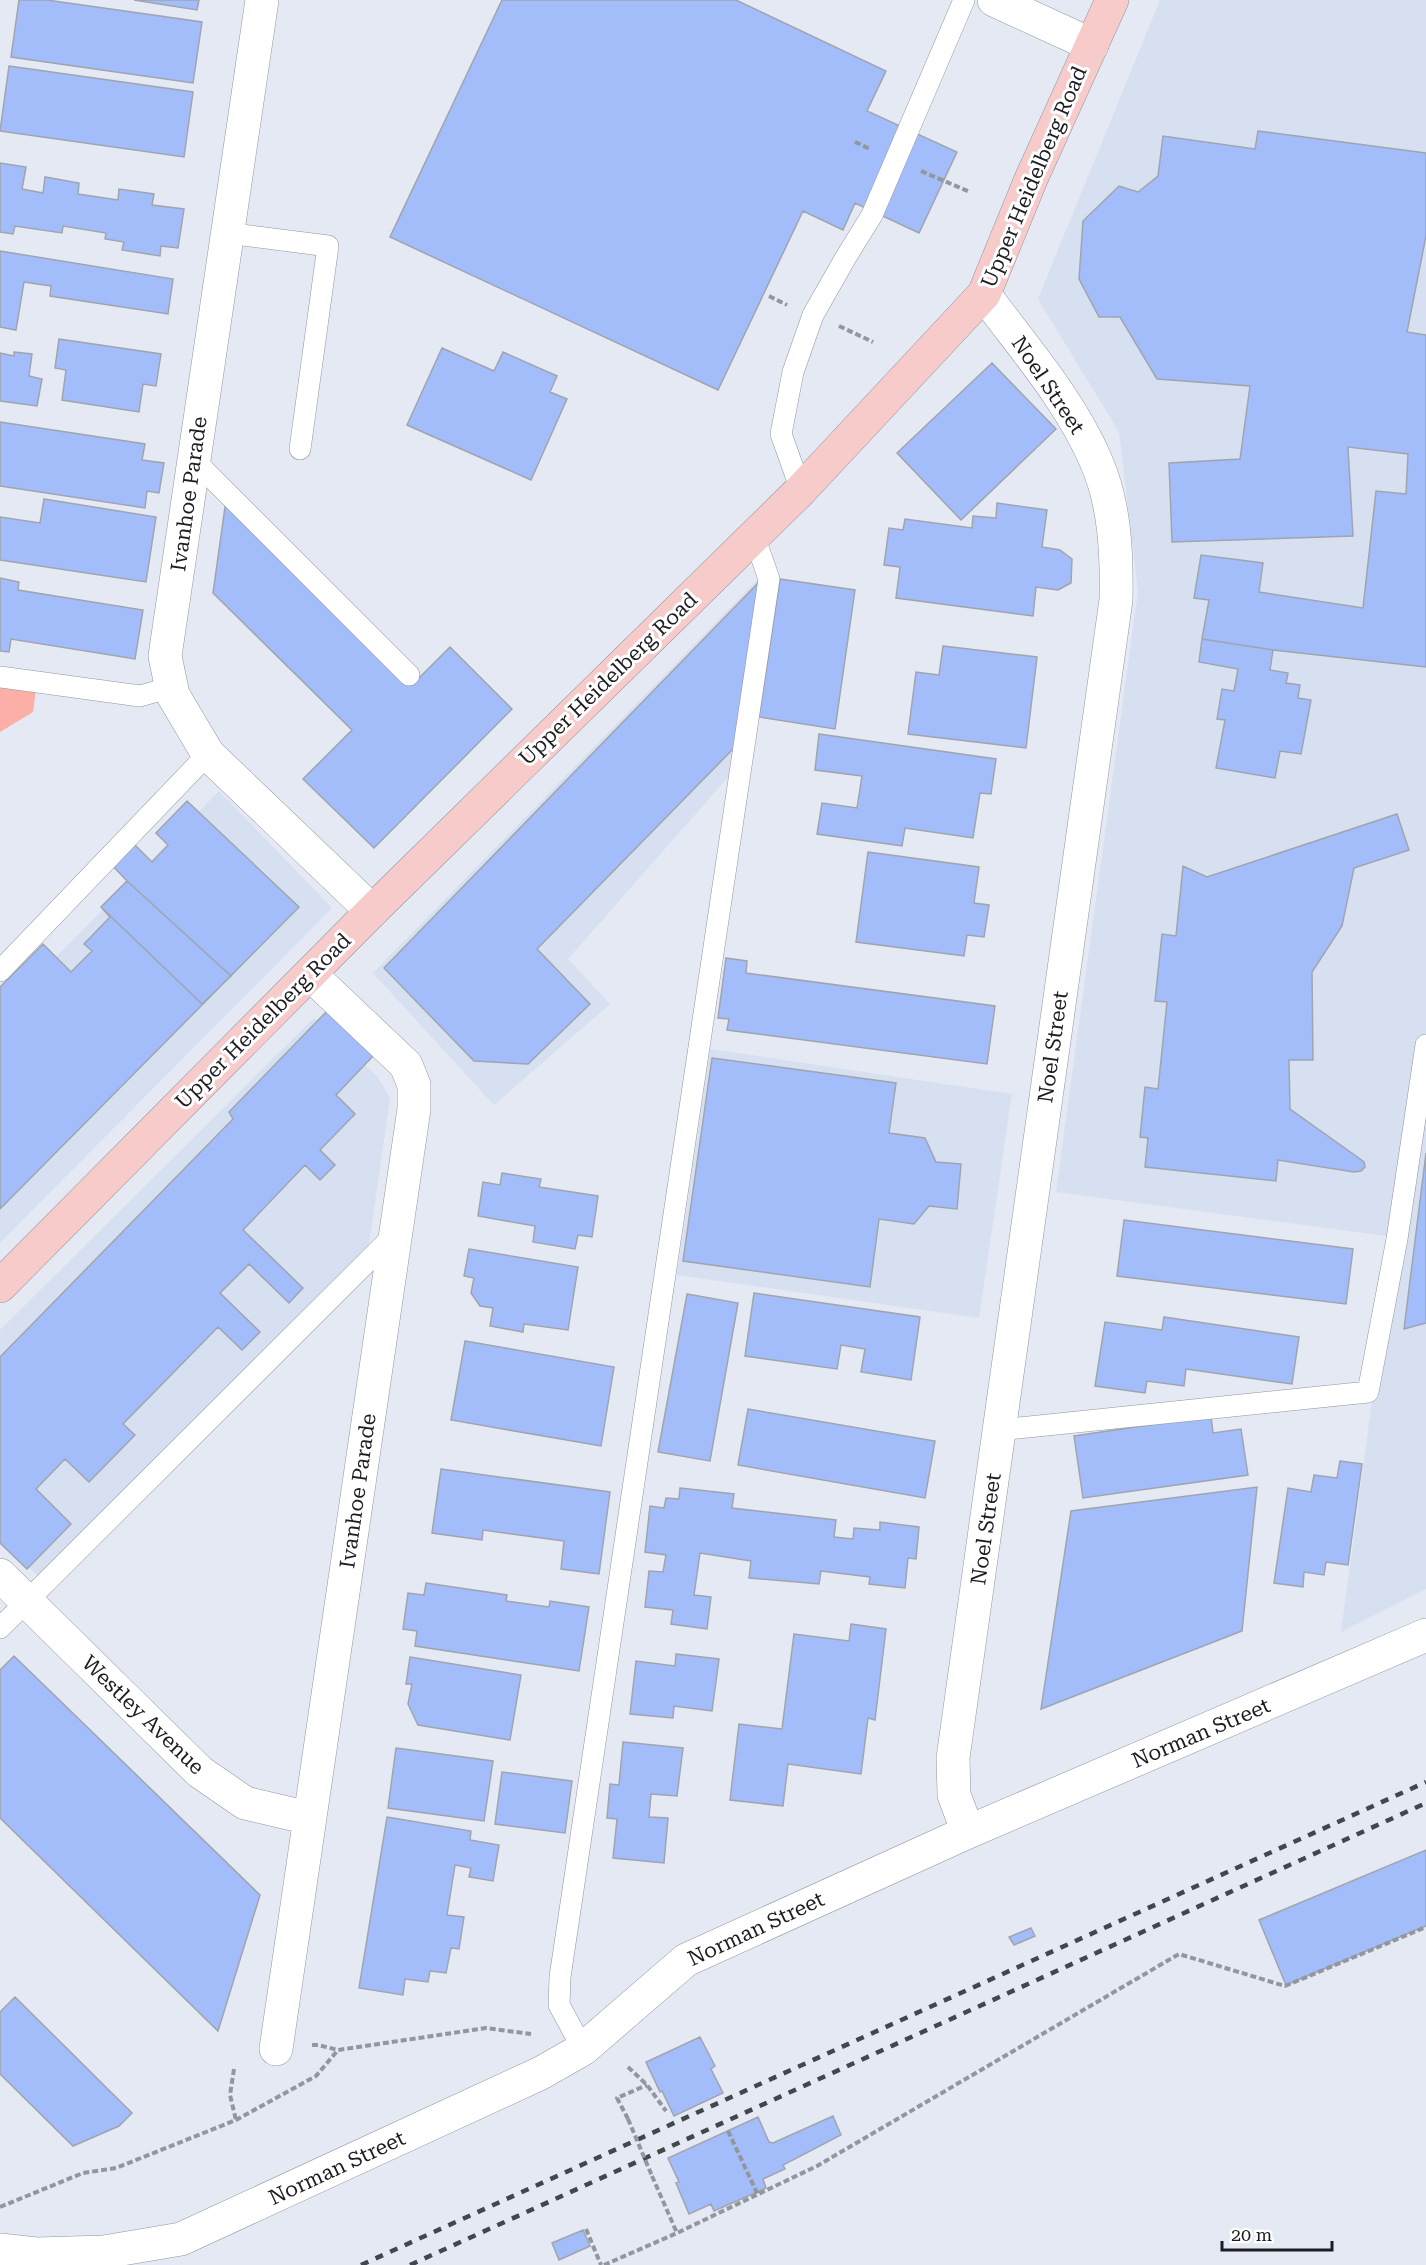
<svg xmlns="http://www.w3.org/2000/svg" width="1426" height="2265" font-family="'Roboto Serif',serif">
<style>
.built{fill:#d7e0f1}
.green{fill:#fbafa7}
.building{fill:#a2bdfa;stroke:#a0a4ae;stroke-width:1.5}
.lines{fill:none;stroke-linecap:round;stroke-linejoin:round}
.service-casing{stroke:#91959f;stroke-width:22}
.minor-casing{stroke:#91959f;stroke-width:34}
.tertiary-casing{stroke:#91959f;stroke-width:34}
.secondary-casing{stroke:#91959f;stroke-width:34}
.path{stroke:#92969d;stroke-width:4;stroke-dasharray:6 3;stroke-linecap:butt}
.service{stroke:#fff;stroke-width:21}
.minor{stroke:#fff;stroke-width:33}
.tertiary{stroke:#fff;stroke-width:33}
.secondary{stroke:#f6cbca;stroke-width:33}
.rail{stroke:#43464a;stroke-width:4.5;stroke-dasharray:8 8;stroke-linecap:butt}
.path-bridge{stroke:#92969d;stroke-width:4;stroke-dasharray:6 3;stroke-linecap:butt}
.labels{text-anchor:middle;stroke-width:6;stroke-linejoin:round;paint-order:stroke}
.street-label{font-size:21px;fill:#1b1d20;stroke:#fff}
</style>
<rect width="100%" height="100%" fill="#e4e9f3"/>
<path class="built" d="M1160 0H1426V1589L1341 1632 1394 1237 1056 1192 1138 591 1119 432 1038 299Z
M764 573 737 767 568 959 610 1004 494 1105 373 973Z
M219 791 332 908 0 1243V1014Z
M314 1018 377 1076 390 1098 369 1244 38 1576 0 1539V1330Z
M710 1049 1012 1094 979 1318 677 1275Z"/>
<path class="green" d="M0 677 37 682 33 712 0 732Z"/>
<path class="building" d="M19 0H47L202 22 193 83 11 57Z
M134 0H199L197 10Z
M502 0H736L886 71 867 111 957 152 919 233 855 203 843 230 803 211 718 390 390 237Z
M9 66 193 92 184 157 0 131Z
M1258 131 1426 153V236L1407 332 1426 335V667L1273 650 1202 639 1209 600 1194 598 1201 555 1263 563 1259 592 1363 608 1376 491 1406 494 1408 454 1348 447 1353 536 1172 542 1169 463 1240 459 1250 386 1157 379 1120 317H1099L1079 279 1083 221 1119 186 1138 192 1158 176 1163 136 1255 149Z
M0 163 26 167 22 189 43 193 45 177 79 183 78 194 118 200 119 189 154 194 152 205 184 209 178 248 161 246 160 256 122 250 124 242 105 239 106 233 63 226 62 233 15 226 13 234 0 232Z
M0 251 173 279 168 314 50 296 51 286 24 282 16 330 0 327Z
M59 339 161 354 156 386 143 384 139 412 62 400 66 370 55 368Z
M442 348 494 371 503 352 557 376 550 392 567 399 531 480 407 425Z
M14 352 32 354 29 376 42 379 37 406 0 401V353L14 356Z
M992 363 1056 429 961 520 897 453Z
M0 422 145 444 142 460 164 463 159 493 147 491 145 508 0 486Z
M44 499 156 517 146 582 0 560V517L40 523Z
M226 500 412 685 450 647 512 709 374 848 303 779 352 730 213 593Z
M997 503 1047 510 1042 547 1060 550 1072 559 1071 583 1058 590 1036 587 1033 616 896 598 900 567 884 565 889 528 903 530 905 519 972 528 973 516 996 518Z
M0 578 19 582 18 590 143 610 135 659 11 639 9 652 0 651Z
M762 579 736 746 537 949 590 1004 528 1064 474 1061 384 968Z
M780 579 855 590 835 729 759 717Z
M1202 639 1273 650 1270 670 1288 673 1286 683 1300 685 1298 698 1311 700 1301 754 1280 751 1275 778 1216 768 1225 720 1217 719 1222 689 1234 691 1238 669 1199 662Z
M943 646 1037 657 1026 748 908 734 916 672 939 675Z
M819 734 996 759 991 794 980 793 973 838 905 828 902 846 817 834 822 803 857 808 862 776 815 770Z
M187 801 299 907 0 1209V987L43 944 71 972 92 951 84 944 110 917 101 907 127 881 109 862 130 840 152 862 168 845 156 833Z
M1397 814 1409 850 1354 868 1342 926 1312 972 1313 1060H1289L1290 1109 1356 1156 1364 1162 1365 1167 1361 1171 1354 1172 1278 1160 1276 1181 1145 1167 1148 1138 1140 1137 1145 1087 1158 1089 1167 1002 1155 1001 1162 934 1176 936 1183 866 1207 877Z
M868 852 979 867 974 903 989 905 984 937 967 935 964 956 856 942Z
M127 881 231 976 202 1004 101 907Z
M726 958 747 961 746 973 995 1006 987 1064 727 1030 729 1019 718 1018Z
M327 1011 373 1056 336 1095 355 1114 320 1150 335 1165 320 1180 305 1165 243 1230 303 1288 289 1303 249 1264 220 1293 260 1332 242 1350 218 1327 123 1424 135 1435 89 1482 65 1459 36 1489 71 1524 27 1569 0 1543V1357L233 1119 229 1112Z
M712 1058 896 1083 889 1133 925 1138 936 1162 961 1164 957 1209 929 1206 914 1224 879 1219 870 1287 683 1261Z
M1426 1153V1323L1404 1329Z
M502 1173 541 1179 539 1187 598 1196 592 1237 578 1235 575 1249 533 1242 535 1226 478 1216 483 1182 500 1185Z
M1124 1220 1353 1249 1346 1304 1117 1276Z
M469 1249 578 1267 568 1330 524 1324 523 1332 490 1326 493 1308 480 1306 471 1293 474 1278 464 1276Z
M754 1293 920 1317 911 1380 861 1372 865 1349 841 1345 837 1369 745 1356Z
M687 1294 738 1303 710 1461 658 1452Z
M1164 1317 1299 1337 1292 1384 1186 1369 1184 1386 1147 1381 1145 1393 1095 1386 1105 1322 1162 1330Z
M465 1341 614 1367 601 1446 451 1420Z
M748 1409 935 1441 925 1498 738 1465Z
M1211 1416 1213 1433 1241 1429 1248 1475 1083 1498 1074 1436Z
M1340 1461 1362 1464 1348 1565 1326 1562 1324 1575 1304 1572 1303 1587 1274 1583 1288 1488 1311 1492 1314 1475 1337 1478Z
M441 1469 610 1492 599 1574 561 1569 564 1541 483 1530 482 1540 432 1533Z
M1257 1487 1242 1631 1041 1709 1071 1511Z
M680 1488 734 1494 732 1508 836 1520 834 1537 853 1539 854 1528 880 1530V1522L919 1527 916 1559 908 1558 905 1588 869 1584 870 1577 821 1571 819 1584 749 1578 751 1561 700 1553 694 1595 711 1597 707 1629 671 1624 673 1610 645 1607 649 1571 663 1572 666 1555 645 1552 650 1506 664 1508 666 1498 679 1499Z
M426 1583 507 1595 506 1601 549 1607 550 1601 589 1607 579 1671 415 1646 417 1631 403 1629 408 1593 424 1595Z
M851 1624 886 1629 875 1720 868 1718 861 1774 788 1764 783 1806 730 1800 739 1724 782 1729 794 1634 849 1641Z
M676 1654 719 1659 712 1711 674 1706 673 1718 630 1714 636 1661 675 1666Z
M14 1656 260 1895 218 2031 0 1818V1670Z
M410 1657 521 1675 510 1740 418 1725 408 1704 412 1684H406Z
M623 1742 683 1748 677 1796 651 1794 649 1817 668 1818 664 1863 613 1858 617 1819 607 1818 610 1784 619 1785Z
M396 1748 493 1761 484 1821 388 1808Z
M502 1772 572 1781 565 1833 495 1824Z
M387 1817 471 1831 470 1840 499 1845 493 1881 469 1877 471 1868 455 1865 447 1915 464 1917 459 1949 451 1948 446 1973 430 1971 428 1982 405 1979 403 1995 359 1988Z
M1426 1850V1926L1286 1985 1259 1920Z
M1031 1928 1035 1936 1014 1945 1009 1937Z
M15 1997 132 2113 119 2126 73 2146 0 2074V2012Z
M700 2037 715 2066 711 2069 723 2093 674 2116 662 2091 660 2092 646 2062Z
M833 2116 841 2135 783 2165 785 2169 763 2179 766 2188 714 2211 711 2204 689 2214 676 2183 679 2182 668 2158 758 2117 769 2142 773 2143Z
M583 2230 590 2246 559 2260 552 2243Z"/>
<g class="lines">
<defs>
<path id="service" d="M227 233 328 246 300 449
M194 460 409 675
M801 490 781 434 793 372 813 315 846 257 872 215 964 0
M0 677 140 696 172 687
M0 971 208 754
M999 1430 1368 1392 1397 1239 1426 1045
M0 1628 396 1233
M583 2049 559 2005 560 1977 769 579 754 536"/>
<path id="minor" d="M262 0 165 656 173 695 208 754 372 911
M994 0 1092 45
M0 1575 200 1772 245 1803 309 1818
M276 2049 414 1109V1085L406 1065 310 974"/>
<path id="tertiary" d="M968 1832 954 1795 953 1758 1116 600C1117 554 1115 504 1096 461 1070 400 1023 347 984 294
M0 2250 36 2254 104 2252 181 2239 541 2073 583 2049 686 1960 968 1832 1426 1635"/>
<path id="secondary" d="M0 1286 372 911 801 490 984 294 1031 179 1112 0"/>
</defs>
<use href="#service" class="service-casing"/>
<use href="#minor" class="minor-casing"/>
<use href="#tertiary" class="tertiary-casing"/>
<use href="#secondary" class="secondary-casing"/>
<path class="path" d="M855 142 870 149
M921 171 970 192
M769 296 787 305
M839 326 873 342
M312 2045H318L338 2050 486 2028 531 2034
M628 2067 647 2085 666 2111
M234 2069 230 2095 236 2120
M628 2119 617 2098 647 2085
M728 2131 758 2195
M652 2176 677 2233
M0 2207 83 2173 116 2168 236 2120 316 2076 338 2050
M586 2229 601 2265
M604 2265 677 2233 817 2166 1179 1954 1285 1986 1426 1927"/>
<use href="#service" class="service"/>
<use href="#minor" class="minor"/>
<use href="#tertiary" class="tertiary"/>
<use href="#secondary" class="secondary"/>
<path class="rail" d="M361 2265 1426 1782
M410 2265 1426 1803"/>
<path class="path-bridge" d="M628 2119 652 2176"/>
</g>
<g class="labels">
<g class="street-label">
<text transform="translate(1034 177) rotate(-67)" y="7">Upper Heidelberg Road</text>
<text transform="translate(1048 385) rotate(56)" y="7">Noel Street</text>
<text transform="translate(189 494) rotate(-82)" y="7">Ivanhoe Parade</text>
<text transform="translate(608 679) rotate(-44)" y="7">Upper Heidelberg Road</text>
<text transform="translate(263 1021) rotate(-45)" y="7">Upper Heidelberg Road</text>
<text transform="translate(1053 1047) rotate(-82)" y="7">Noel Street</text>
<text transform="translate(358 1491) rotate(-82)" y="7">Ivanhoe Parade</text>
<text transform="translate(986 1529) rotate(-82)" y="7">Noel Street</text>
<text transform="translate(143 1715) rotate(44)" y="7">Westley Avenue</text>
<text transform="translate(1201 1733) rotate(-23)" y="7">Norman Street</text>
<text transform="translate(756 1929) rotate(-25)" y="7">Norman Street</text>
<text transform="translate(337 2168) rotate(-25)" y="7">Norman Street</text>
</g>
</g>
<path d="M1222 2241v9h110v-9" fill="none" stroke="#1b1d20" stroke-width="3"/>
<text x="1231" y="2241" font-size="18" fill="#1b1d20" stroke="#ffffff" stroke-width="4.5" paint-order="stroke">20 m</text>
</svg>
